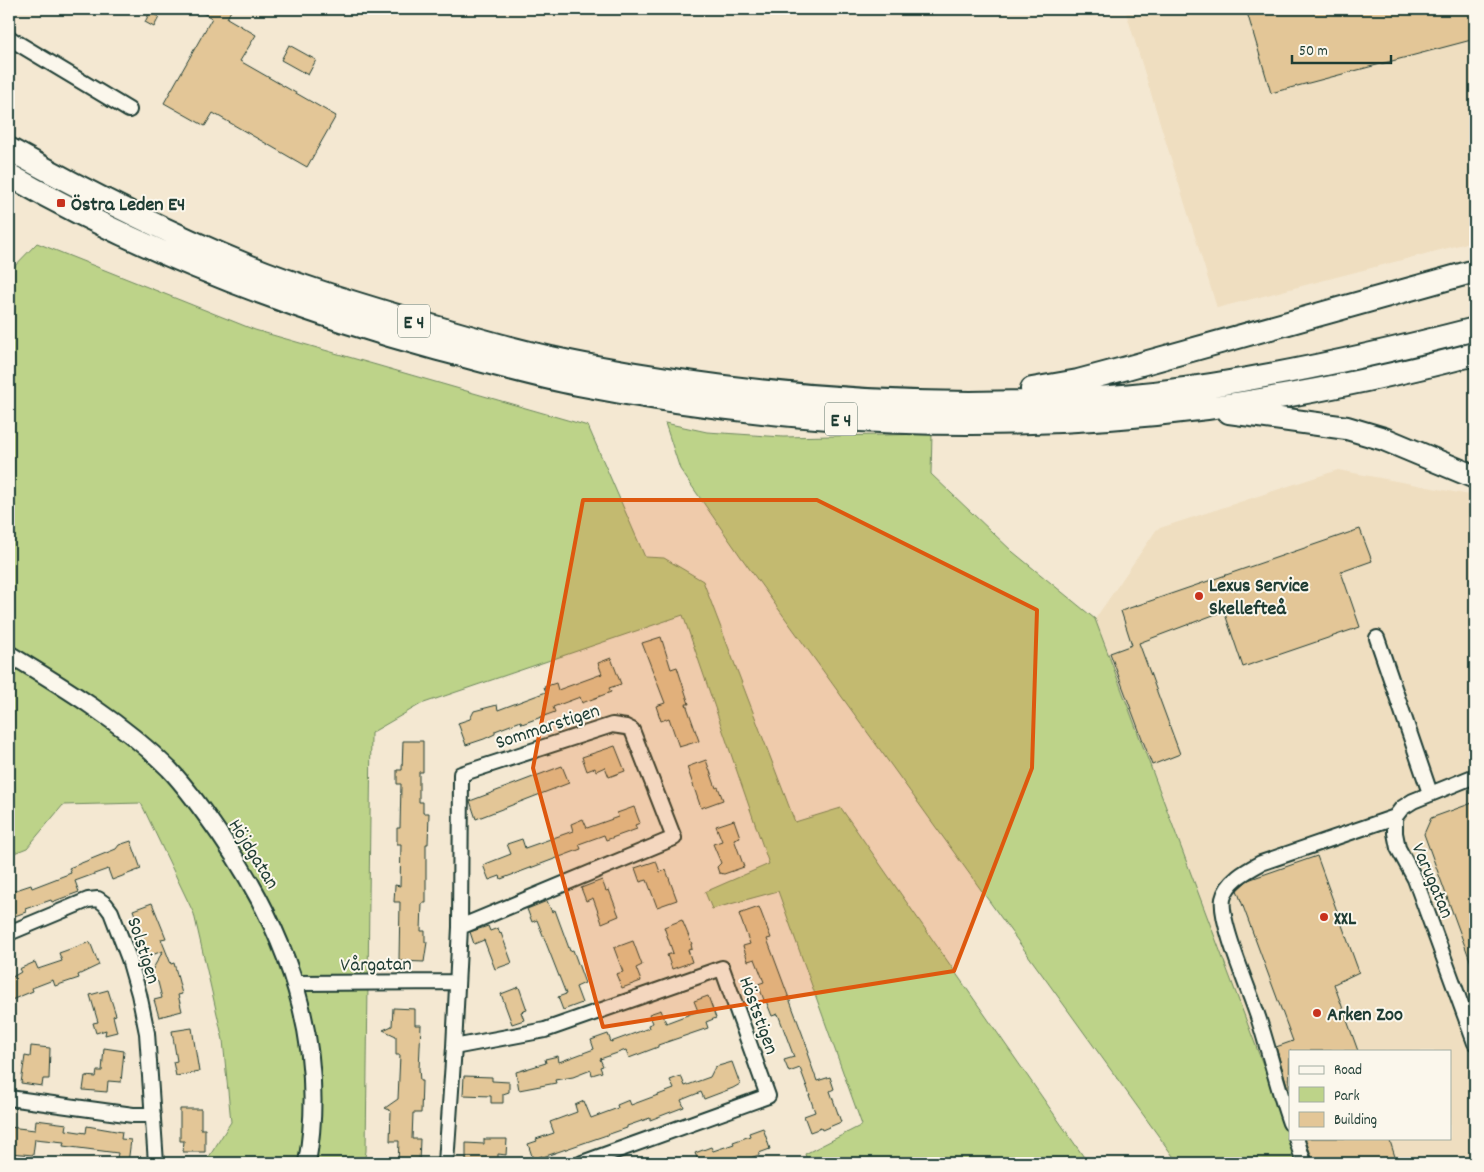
<svg xmlns="http://www.w3.org/2000/svg" width="1484" height="1172" font-family="Dekko,sans-serif">
<style>
.built{fill:#efdec0;fill-rule:evenodd}
.green{fill:#bdd389;stroke:#6e885e}
.building{fill:#e3c697;stroke:#1f3d34}
.lines{fill:none;stroke-linecap:round;stroke-linejoin:round}
.minor-casing{stroke:#1f3d34;stroke-width:18}
.tertiary-casing{stroke:#1f3d34;stroke-width:20}
.trunk-casing{stroke:#1f3d34;stroke-width:26}
.minor{stroke:#fbf7ec;stroke-width:14}
.tertiary{stroke:#fbf7ec;stroke-width:16}
.trunk{stroke:#fbf7ec;stroke-width:22}
.marked{fill:#de580e;fill-opacity:0.2;stroke:#de580e;stroke-width:4;stroke-linejoin:round}
.poi-dot{fill:#c8321e;stroke:#fbf7ec;stroke-width:2}
.labels{text-anchor:middle;stroke-width:4;stroke-linejoin:round;paint-order:stroke}
.shield{fill:#fbf7ec;stroke:#61756b;stroke-width:1}
.shield-label{font-size:19px;font-weight:bold;fill:#1f3d34}
.poi-label{font-size:20px;font-weight:bold;fill:#1f3d34;stroke:#fbf7ec;text-anchor:start}
.street-label{font-size:20px;fill:#1f3d34;stroke:#fbf7ec}
</style>
<rect width="100%" height="100%" fill="#f4e8d2"/>
<filter id="ink" filterUnits="userSpaceOnUse"><feTurbulence type="fractalNoise" baseFrequency=".02" numOctaves="2"/><feDisplacementMap in="SourceGraphic" scale="10" xChannelSelector="R" yChannelSelector="G"/><feConvolveMatrix kernelMatrix="1 2 1 2 8 2 1 2 1" color-interpolation-filters="sRGB"/></filter>
<g filter="url(#ink)">
<path class="built" d="M1125 9H1475V241L1217 308Z
M1338 470 1475 496V1163H1300L1095 619 1157 529ZM1290 1051H1450V1138H1290Z"/>
<path class="green" d="M37 243 255 330 588 426 645 557 664 558 703 581 795 822 841 808 1088 1163H808L805 1154 862 1125 778 891 712 909 705 892 769 864 683 615 421 704 371 733 366 1151 364 1163H173V1160H207L231 1122 223 1040 194 914 141 803 63 805 27 848 9 855V272Z
M665 423 707 432 783 437 932 434 931 474 1013 552 1095 619 1300 1163H1178L741 557 680 469Z"/>
<path class="building" d="M195 9H232L227 18 256 35 240 61 336 116 307 167 213 113 205 126 164 103 212 18Z
M1246 9H1475V39L1271 93Z
M150 12 159 17 154 27 145 22Z
M289 45 316 60 308 75 281 60Z
M1360 529 1372 561 1341 572 1360 627 1243 667 1224 611 1139 643 1180 754 1152 765 1110 653 1132 645 1121 611Z
M661 637 671 669 677 667 689 704H686L699 741 679 747 669 718 661 721 656 706 665 703 642 643Z
M611 658 621 684 609 688 611 692 582 703 580 697 553 707 555 712 522 724 521 721 495 731V734L484 739 466 745 458 723 470 719 474 711 497 705 498 710 546 692 544 687 556 683 558 690 602 674 598 663Z
M403 741H423V772H419V802H423V813H429L428 844H426V903H422L421 931H425V942H427L424 962 399 961 400 902H394L395 885 400 886 401 844H397V828H400L401 784H397V770H402Z
M615 746 625 771 609 777 605 767 596 771 595 768 587 771 582 757Z
M706 760 716 788 718 787 723 800 701 808 687 767Z
M562 766 569 783 476 819 470 801Z
M1475 802V971H1474L1424 834 1431 818Z
M634 807 640 823 635 825 637 829 606 840 604 835 579 844 581 849 501 879 500 876 489 880 483 865 511 854 507 844 522 839 525 848 573 831 571 824 583 819 587 828 618 817 617 813Z
M734 820 740 837 734 839 744 867 724 874 719 873 717 867 721 863 713 844 722 841 716 826Z
M131 841 141 869 112 880 108 869 75 881 79 892 52 902 51 900 25 909 26 912 9 918V900L12 899 10 892 31 885 32 888 71 873 69 868 116 849 119 845Z
M1317 856 1359 972 1334 984 1358 1051H1290L1289 1092 1276 1047 1293 1041 1237 890 1248 880Z
M656 861 660 872 666 870 677 900 657 907 647 880 640 882 635 868Z
M602 880 606 891 609 890 619 916 602 923 593 898 586 901 581 888Z
M547 901 552 912 555 910 570 951 573 950 585 983 576 987 582 1003 563 1010 558 997 566 994 537 920 532 922 527 909Z
M152 903 166 938 161 939 171 964 174 963 182 994 178 995 182 1011 159 1017 154 1000 162 998 158 982 153 978 151 972 163 951 146 957 142 944 145 943 133 910Z
M759 907 771 938 767 939 809 1052 807 1053 817 1081 830 1077 834 1089 830 1091 841 1122 822 1130 821 1128 810 1132 804 1116 815 1112 809 1095H810L800 1068 789 1072 784 1060 794 1057 778 1014 772 1016 766 1001 764 1000 758 984 764 982 755 959 748 961 743 946 750 944 739 914Z
M682 920 692 944H691L692 949 688 950 692 962 672 969 667 955 673 953 664 927Z
M488 926 490 931 498 928 500 934 501 933 512 963 495 969 484 940 474 944 470 932Z
M633 941 642 965 636 968 641 981 622 988 616 974 623 972 614 948Z
M90 942 99 965 78 975 79 978 55 986 53 980 32 988 33 991 9 1001V979L21 972 19 969 35 962 38 969 62 961 59 953Z
M519 987 527 1010 521 1012 524 1020 512 1024 501 994Z
M108 990 116 1015 113 1016 117 1032 105 1035 106 1030 96 1033 93 1023 98 1022 90 995Z
M708 996 716 1018 706 1022 708 1028 658 1045V1047L629 1058 626 1050 600 1059 603 1066 600 1067 602 1072 592 1075 591 1070 573 1077 555 1080 556 1083 519 1090 516 1072 546 1063 545 1059 558 1056 559 1062 594 1049 591 1040 608 1034 611 1042 649 1028 648 1025 653 1023 649 1014 661 1010 666 1023 698 1011 694 1001Z
M393 1008 415 1009V1025H421L419 1069 420 1081H422L421 1113H413L412 1139H420L419 1163H398L399 1141H390L391 1111 385 1108 398 1099 400 1055H396V1036L383 1030 392 1026Z
M192 1028 199 1072 176 1076 173 1062 177 1061 172 1031Z
M31 1046 50 1048 49 1079H43L42 1086 21 1083 25 1056 30 1057Z
M104 1048 124 1051 121 1082 108 1081 107 1092 83 1090 85 1076 96 1077 97 1071H102Z
M732 1062 740 1084 733 1088 704 1099 701 1092 681 1100 684 1107 650 1120V1118L627 1126V1128L543 1157 542 1156 533 1159 528 1144 537 1141 536 1139 554 1133 550 1122 577 1112 575 1105 584 1101 591 1118 618 1108 617 1105 629 1100 631 1105 674 1089 670 1080 681 1076 685 1086 710 1077 715 1067Z
M464 1076 492 1077V1081L509 1082V1092L503 1094V1103H491V1096L463 1095Z
M180 1109H201V1129H205V1152H183L184 1141H180Z
M36 1120 67 1124 66 1130 86 1133 87 1126 122 1132 121 1139 131 1140 128 1163H116L118 1153 63 1146 64 1142 35 1139 33 1155 10 1153 9 1127 35 1130Z
M763 1128 770 1149 759 1153V1155L735 1163H699L695 1153 711 1147 713 1151 734 1144 733 1142 750 1136 749 1133Z
M1305 1138H1389L1397 1163H1314Z
M484 1139H507L506 1155 498 1154V1163L466 1161V1143L484 1144Z"/>
<g class="lines">
<defs>
<path id="minor" d="M9 38 129 110
M1377 638 1430 793
M1475 776 1413 801 1402 808 1395 817V833L1398 848 1415 879 1475 1043
M9 933 88 900 98 899 105 904 111 912 129 959 139 994 147 1033 156 1163
M296 983 457 982
M454 1047 545 1030 722 968 768 1096 582 1163
M9 1098 133 1115H153
M1290 1123C1278 1089 1270 1054 1259 1020 1251 994 1219 922 1223 899 1227 881 1246 871 1261 863L1395 817
M1296 1138 1304 1163
M446 1163 454 1047 460 927 461 774 612 725 626 727 632 730 674 838 460 927"/>
<path id="tertiary" d="M9 654C64 687 123 723 169 769 188 789 204 812 220 835 287 932 328 1044 307 1163"/>
<path id="trunk" d="M9 149C86 192 166 232 248 266 300 287 354 303 407 319 466 336 525 354 585 365 771 400 964 414 1154 393 1262 380 1370 356 1475 329
M9 175C143 252 289 308 438 349 485 361 531 375 578 384 784 425 998 435 1207 408 1297 396 1387 377 1475 354
M1032 389 1078 381 1123 369 1475 271
M1229 412 1347 428 1384 439 1475 477"/>
</defs>
<use href="#minor" class="minor-casing"/>
<use href="#tertiary" class="tertiary-casing"/>
<use href="#trunk" class="trunk-casing"/>
<use href="#minor" class="minor"/>
<use href="#tertiary" class="tertiary"/>
<use href="#trunk" class="trunk"/>
</g>
</g>
<path class="marked" d="M583 500H817L1037 610 1032 768 954 971 603 1027 533 768Z"/>
<g class="poi-dot">
<rect x="56" y="198" width="10" height="10" rx="2.5"/>
<circle cx="1199" cy="596" r="5"/>
<circle cx="1324" cy="917" r="5"/>
<circle cx="1317" cy="1013" r="5"/>
</g>
<g class="labels">
<g class="shield">
<rect x="398" y="304.5" width="32" height="33" rx="4"/>
<rect x="825" y="402.5" width="32" height="33" rx="4"/>
</g>
<g class="shield-label">
<text x="414" y="328">E 4</text>
<text x="841" y="426">E 4</text>
</g>
<g class="poi-label">
<text x="71" y="210">Östra Leden E4</text>
<text x="1209" y="591">Lexus Service<tspan x="1209" dy="23">Skellefteå</tspan></text>
<text x="1334" y="924">XXL</text>
<text x="1327" y="1020">Arken Zoo</text>
</g>
<g class="street-label">
<text transform="translate(547 725) rotate(-18)" y="7">Sommarstigen</text>
<text transform="translate(255 853) rotate(58)" y="7">Höjdgatan</text>
<text transform="translate(1434 880) rotate(67)" y="7">Varugatan</text>
<text transform="translate(145 950) rotate(72)" y="7">Solstigen</text>
<text transform="translate(376 963) rotate(-1)" y="7">Vårgatan</text>
<text transform="translate(760 1015) rotate(70)" y="7">Höststigen</text>
</g>
</g>
<rect width="1484" height="1172" fill="none" stroke="#fbf7ec" stroke-width="30"/>
<rect x="15" y="15" width="1454" height="1142" fill="none" stroke="#1f3d34" stroke-width="2" filter="url(#ink)"/>
<rect x="1289" y="1050" width="162" height="90" fill="#fbf7ec" stroke="#a3ada2"/>
<rect x="1299" y="1066" width="25" height="8" fill="#fbf7ec" stroke="#a3ada2"/>
<text x="1334" y="1074" font-size="15" fill="#1f3d34">Road</text>
<rect x="1299" y="1087" width="25" height="15" fill="#bdd389" stroke="#a3ada2"/>
<text x="1334" y="1100" font-size="15" fill="#1f3d34">Park</text>
<rect x="1299" y="1112" width="25" height="15" fill="#e3c697" stroke="#a3ada2"/>
<text x="1334" y="1124" font-size="15" fill="#1f3d34">Building</text>
<path d="M1292 55v8h99v-8" fill="none" stroke="#1f3d34" stroke-width="2.5"/>
<text x="1299" y="55" font-size="15" fill="#1f3d34" stroke="#fbf7ec" stroke-width="4" paint-order="stroke">50 m</text>
</svg>
